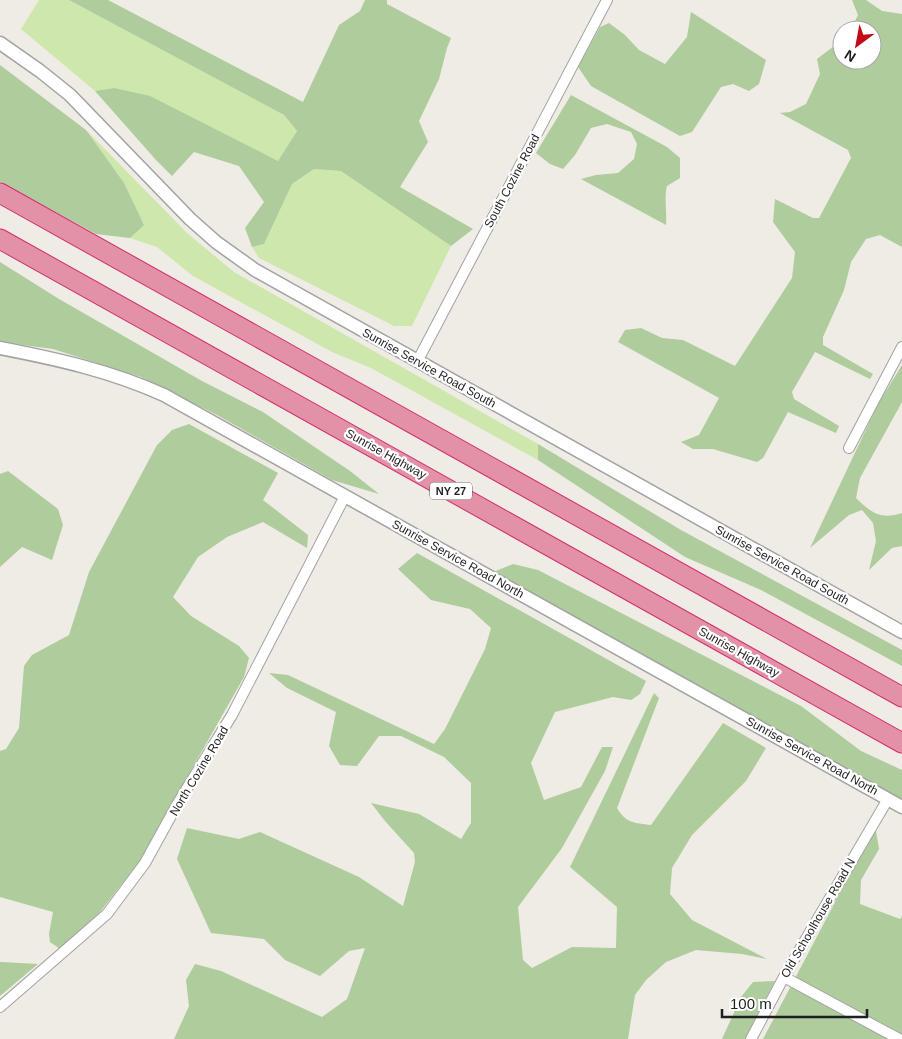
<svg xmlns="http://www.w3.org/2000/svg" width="902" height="1039" font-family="Arial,sans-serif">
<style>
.grass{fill:#cee7ad}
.forest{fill:#aecc9c}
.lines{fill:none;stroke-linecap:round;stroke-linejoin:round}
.minor-casing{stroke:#a3a3a3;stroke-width:12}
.tertiary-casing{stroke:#a3a3a3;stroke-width:15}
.motorway-casing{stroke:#d22d72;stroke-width:21}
.minor{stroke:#fff;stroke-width:10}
.tertiary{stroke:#fff;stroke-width:12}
.motorway{stroke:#e291a6;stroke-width:19}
.labels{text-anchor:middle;stroke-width:4.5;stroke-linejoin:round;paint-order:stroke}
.shield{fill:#fff;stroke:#626262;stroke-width:1}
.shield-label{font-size:11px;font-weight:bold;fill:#1f1f1f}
.street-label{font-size:12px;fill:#1f1f1f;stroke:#fff}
</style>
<rect width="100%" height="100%" fill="#efebe5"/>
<path class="grass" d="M39 0H69L284 115 297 131 278 161 114 88 95 91 21 29Z
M86 130 188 234 234 272 538 444V460L371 368 332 352 193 276 157 247 130 238 144 224Z
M314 169 341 171 451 246 412 326H394L259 258 252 247 264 244 292 184Z"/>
<path class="forest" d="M69 0H108L303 102 339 25 360 11 365 0H387V4L451 38 447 48 439 79 419 121 428 142 400 187 473 229 451 246 341 171 314 169 292 184 264 244 252 247 245 228 264 202 239 166 194 152 172 176 156 160 95 91 114 88 150 96 278 161 297 131 284 115Z
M852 0H866L882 11 902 14V247L880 235 866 239 851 262 844 290 823 337V345L873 374 870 379 815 352 792 392 794 399 839 426 836 433 788 412 763 458 757 462 713 449H693L681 442 699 435 719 398 618 342 625 330 641 328 662 338 683 340 735 366 792 278 795 252 773 222 775 199 813 218H819L851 158 848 150 780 113 790 112 806 104 820 74 817 59 842 40V60H872V30H851L858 15Z
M691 12 766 60 759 84 749 91 733 84 721 87 692 132 680 136 591 86 578 67 600 27 609 23 625 35 639 50 665 64 687 37Z
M0 65 86 130 124 183 144 225 130 238 96 234 0 182Z
M571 95 667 147 680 158V178L667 186C664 195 667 214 666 225L581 179 596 175 618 173 634 159 637 144 631 132 607 124 591 128 575 155 563 169 550 164 536 153Z
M0 262 59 299 202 381 263 412 350 471 379 494 332 480 217 415 141 377 53 349 0 342Z
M902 365V402L860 478 856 498C871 513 881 520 902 513V546L892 548 869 570 876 541 873 523 862 510 849 515 810 548 878 404Z
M189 424 278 473 263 500 308 535 307 548 263 522 227 537 198 557 173 597 191 616 239 646 249 658 244 677 139 862 100 912 60 949 50 942 49 934 53 912 0 897V751L6 749 19 728 24 666 32 655 69 635 89 572 157 445 172 430Z
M538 444 681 530 902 650V666L761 590 685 557 538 460Z
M8 471 58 509 63 525 52 560 22 547 0 567V474Z
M417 553 646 681 640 694 631 700 613 697 555 712 531 763 544 800 581 787 602 747H613L605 771 562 848 518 907 523 960 532 968 572 947 616 948 617 907 570 867 654 693 659 698 617 808C626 823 634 823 651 825L723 723 766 748 746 781 692 835 672 868 670 894 692 920 767 959 742 954 696 950 666 962 646 980 635 995 628 1039H174L189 1006 186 980 195 964 221 971 322 1017 347 999 365 948 349 951 320 976 285 960 264 939 211 933 177 859 187 828 239 839 260 832 359 877 403 906 415 862 414 853 385 821 371 803 419 814 461 839 471 823V783L444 757 401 736H379L357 766 340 765 329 746 336 712 287 688 269 673 288 675 434 744 445 729 485 649 491 628 470 609 431 600 398 569Z
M513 564 538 570 801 706 861 751 902 770V801L493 572Z
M876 831 879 849 861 880 860 904 900 919 902 916V1039H763L871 834Z
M0 962H1L38 964 0 996Z
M775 981 745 1039H722L741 997 753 982Z"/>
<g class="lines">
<defs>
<path id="minor" d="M417 362 607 0
M849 448 902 347
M784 977 899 1039
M0 1007 107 914 145 863 178 803 232 715 345 496
M751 1039 786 973 888 799"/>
<path id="tertiary" d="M0 43 40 71 70 95 190 219 216 242 255 270 902 632
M0 348C57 359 111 371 164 395L902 807"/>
<path id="motorway" d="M0 193 902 697
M0 239 902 743"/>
</defs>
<use href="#minor" class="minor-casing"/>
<use href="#tertiary" class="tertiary-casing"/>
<use href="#motorway" class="motorway-casing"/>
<use href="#minor" class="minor"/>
<use href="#tertiary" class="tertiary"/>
<use href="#motorway" class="motorway"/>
</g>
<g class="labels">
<rect class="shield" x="430" y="482.5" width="42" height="17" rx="4"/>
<g class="shield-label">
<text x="451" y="495">NY 27</text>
</g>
<g class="street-label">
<text transform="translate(512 181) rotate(-62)" y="4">South Cozine Road</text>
<text transform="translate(429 368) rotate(29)" y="4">Sunrise Service Road South</text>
<text transform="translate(386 454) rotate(29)" y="4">Sunrise Highway</text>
<text transform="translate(458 559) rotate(29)" y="4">Sunrise Service Road North</text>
<text transform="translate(782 565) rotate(29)" y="4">Sunrise Service Road South</text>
<text transform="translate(739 652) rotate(29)" y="4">Sunrise Highway</text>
<text transform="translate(812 756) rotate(29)" y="4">Sunrise Service Road North</text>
<text transform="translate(199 771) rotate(-59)" y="4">North Cozine Road</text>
<text transform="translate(818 918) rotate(-60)" y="4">Old Schoolhouse Road N</text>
</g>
</g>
<g transform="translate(857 45) rotate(212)"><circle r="24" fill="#ffffff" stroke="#a5a5a5"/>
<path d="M0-4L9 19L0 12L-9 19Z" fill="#c30a18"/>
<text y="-8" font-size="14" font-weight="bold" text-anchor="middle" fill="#1f1f1f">N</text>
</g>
<path d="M722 1009v8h145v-8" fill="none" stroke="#1f1f1f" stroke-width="2.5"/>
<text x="730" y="1009" font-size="15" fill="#1f1f1f" stroke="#ffffff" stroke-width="4" paint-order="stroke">100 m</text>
</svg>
